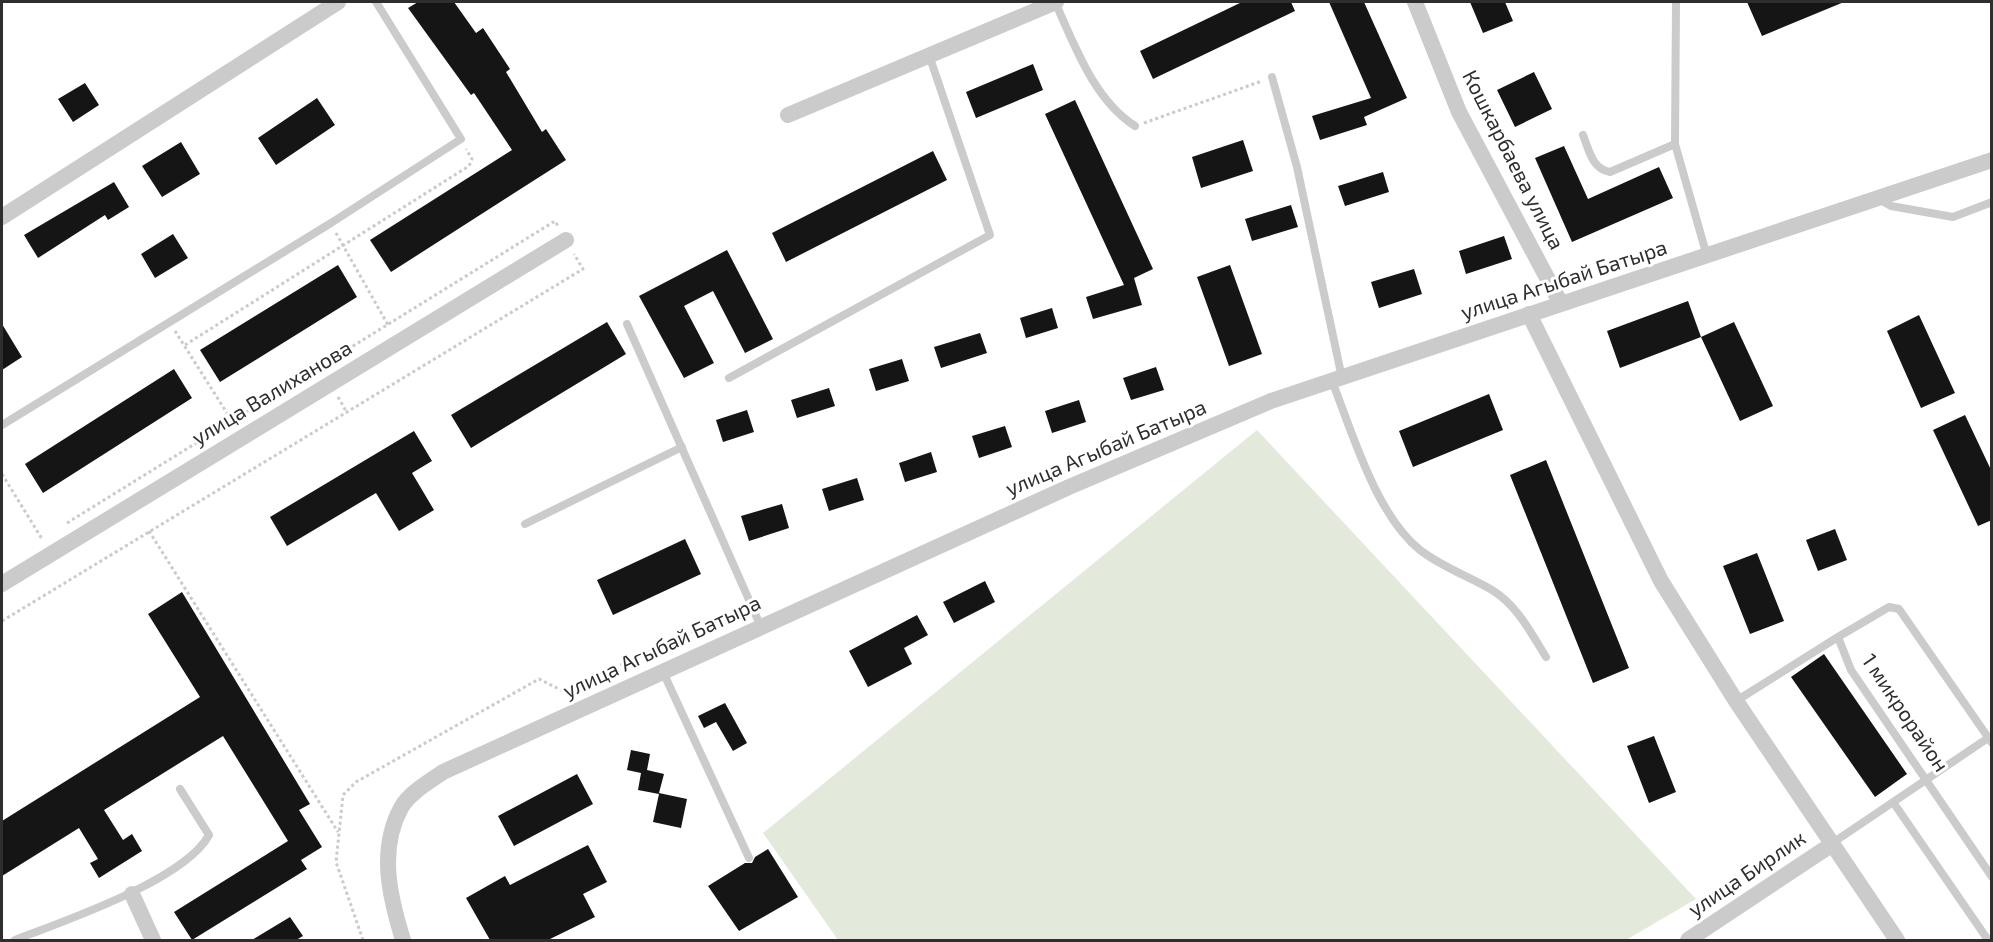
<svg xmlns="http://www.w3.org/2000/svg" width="1993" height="942" font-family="'Exo 2',sans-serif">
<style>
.green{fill:#e3eadc}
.building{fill:#151515}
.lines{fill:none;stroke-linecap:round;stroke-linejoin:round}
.path{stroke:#cbcbcb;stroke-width:3;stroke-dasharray:3 3;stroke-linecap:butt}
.service{stroke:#cbcbcb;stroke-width:8}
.minor{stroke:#cbcbcb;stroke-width:16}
.labels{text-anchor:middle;stroke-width:6;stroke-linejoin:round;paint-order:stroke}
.street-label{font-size:21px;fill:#2e2e2e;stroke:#fff}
</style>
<rect width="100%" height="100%" fill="#fff"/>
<path class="green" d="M1257 430 1696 899 1626 940H838L763 833Z"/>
<path class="building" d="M418 2H454L476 33 483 28 510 69 506 72 542 132 546 129 566 160 391 272 370 240 512 150 474 93 471 95 408 8Z
M1242 2H1291L1295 11 1153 79 1140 51Z
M1329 2H1364L1407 98 1364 117 1367 125 1320 140 1312 116 1371 98Z
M1470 2H1505L1513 21 1483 33Z
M1747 2H1844L1762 36Z
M1033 64 1043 90 976 118 966 92Z
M1534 72 1552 109 1515 127 1497 90Z
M85 83 99 105 73 122 58 99Z
M317 98 335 125 276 165 258 138Z
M1075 100 1153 269 1134 278 1142 305 1093 319 1086 297 1124 285 1045 114Z
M1243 140 1253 171 1201 188 1192 157Z
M181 142 200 174 162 197 142 166Z
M1564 146 1588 199 1659 167 1673 198 1572 242 1535 158Z
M933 151 947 180 786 262 772 233Z
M1383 172 1389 192 1345 206 1338 186Z
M114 182 129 207 108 220 105 215 38 258 24 235Z
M1291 205 1298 227 1252 241 1245 219Z
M173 234 188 258 155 278 141 254Z
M1504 236 1512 259 1466 274 1459 251Z
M727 250 773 339 745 353 713 291 684 306 714 363 684 378 639 296Z
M338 265 357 297 220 382 200 350Z
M1230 265 1262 354 1229 366 1197 277Z
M1414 269 1422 294 1379 308 1371 282Z
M1688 301 1701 337 1620 368 1607 331Z
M1052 308 1058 328 1026 338 1020 318Z
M1919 315 1955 393 1921 408 1887 331Z
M607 322 626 354 471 448 451 415Z
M1734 322 1773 406 1740 421 1701 337Z
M2 324 22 357 2 370Z
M980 333 987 353 941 368 934 347Z
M902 359 909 381 876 391 869 369Z
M1156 367 1164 390 1131 400 1123 378Z
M174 369 192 398 43 493 25 464Z
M829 388 835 406 797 418 791 400Z
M1489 394 1503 430 1413 467 1399 431Z
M1079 400 1086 422 1052 433 1045 411Z
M747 410 754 432 723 442 716 420Z
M1965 415 1992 472V520L1978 526 1933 430Z
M1005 426 1012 447 979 458 972 436Z
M414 431 432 461 412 473 434 510 399 531 376 493 287 546 270 517Z
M931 452 937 472 905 482 899 463Z
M1546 460 1629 668 1593 683 1510 475Z
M857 478 864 500 829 511 822 489Z
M782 504 789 528 749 541 741 516Z
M1835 529 1847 560 1818 571 1806 540Z
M685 539 701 574 613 615 597 580Z
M1757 553 1784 621 1750 634 1723 566Z
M985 581 995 602 954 623 943 602Z
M182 592 310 804 299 810 322 847 301 860 307 869 192 940 174 912 288 841 223 736 104 810 123 840 132 834 142 851 99 878 90 863 98 859 79 828 2 876V821L200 697 148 614Z
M917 615 928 635 904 648 912 664 868 687 849 651Z
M1824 654 1907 774 1875 797 1791 677Z
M725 703 747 743 733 751 716 722 704 728 698 716Z
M1654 736 1676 792 1649 803 1627 746Z
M631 750 650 754 647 770 664 774 659 793 687 799 681 828 653 822 659 794 638 790 641 773 627 770Z
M577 774 593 804 514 846 498 816Z
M588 845 607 882 583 894 595 917 548 940H490L466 898 505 876 510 885Z
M768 849 798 897 739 931 708 886 745 863H752L755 857Z
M290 917 303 936 296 940H252Z"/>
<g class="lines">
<path class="path" d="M1144 123 1262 81
M336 233 388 325
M175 331 232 421
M185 345 469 166 472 159 466 149
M338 397 346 411
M2 474 42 539
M67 523 555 221 559 228
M149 531 338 832
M2 621 583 269 574 254
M363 940 336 862 343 795 356 782 539 679 563 691 742 610"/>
<path class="service" d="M1055 2C1075 46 1094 100 1135 126
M1676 2 1675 144 1707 256
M1272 77 1297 167 1342 378
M1583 135C1589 150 1592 169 1610 172L1675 144
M1879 199 1891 206 1953 217 1992 202
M627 324 761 627
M729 378 990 235 929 55
M1332 381C1352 432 1376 515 1420 550 1442 567 1468 576 1492 590 1517 605 1531 633 1546 657
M2 425 331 223 461 139 376 2
M525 524 682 447
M1838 637 1889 607 1899 609 1992 743
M663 672 749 858
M1736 701 1838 637 1851 670 1992 877
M1893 802 1988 940
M1831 844 1988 738
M15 940C64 921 185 880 209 835L180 789"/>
<path class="minor" d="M1415 2 1459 112 1561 304
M788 115 1056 2
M2 217 338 2
M1529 314 1661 581 1736 701 1897 940
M2 584 566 240
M132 894 153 940
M403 940C390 898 378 850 401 808 409 793 429 782 443 772L1069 487 1271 401 1992 160
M1688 940 1831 845"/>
</g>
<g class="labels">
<g class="street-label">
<text transform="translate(1513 160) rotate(63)" y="7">Кошкарбаева улица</text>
<text transform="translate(1564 280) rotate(-18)" y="7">улица Агыбай Батыра</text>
<text transform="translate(272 393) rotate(-31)" y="7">улица Валиханова</text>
<text transform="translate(1106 448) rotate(-23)" y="7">улица Агыбай Батыра</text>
<text transform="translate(662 647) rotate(-25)" y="7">улица Агыбай Батыра</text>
<text transform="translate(1905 713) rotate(56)" y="7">1 микрорайон</text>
<text transform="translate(1747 874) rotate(-34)" y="7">улица Бирлик</text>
</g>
</g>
<rect width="1993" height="942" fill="none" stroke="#2e2e2e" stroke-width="6"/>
</svg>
